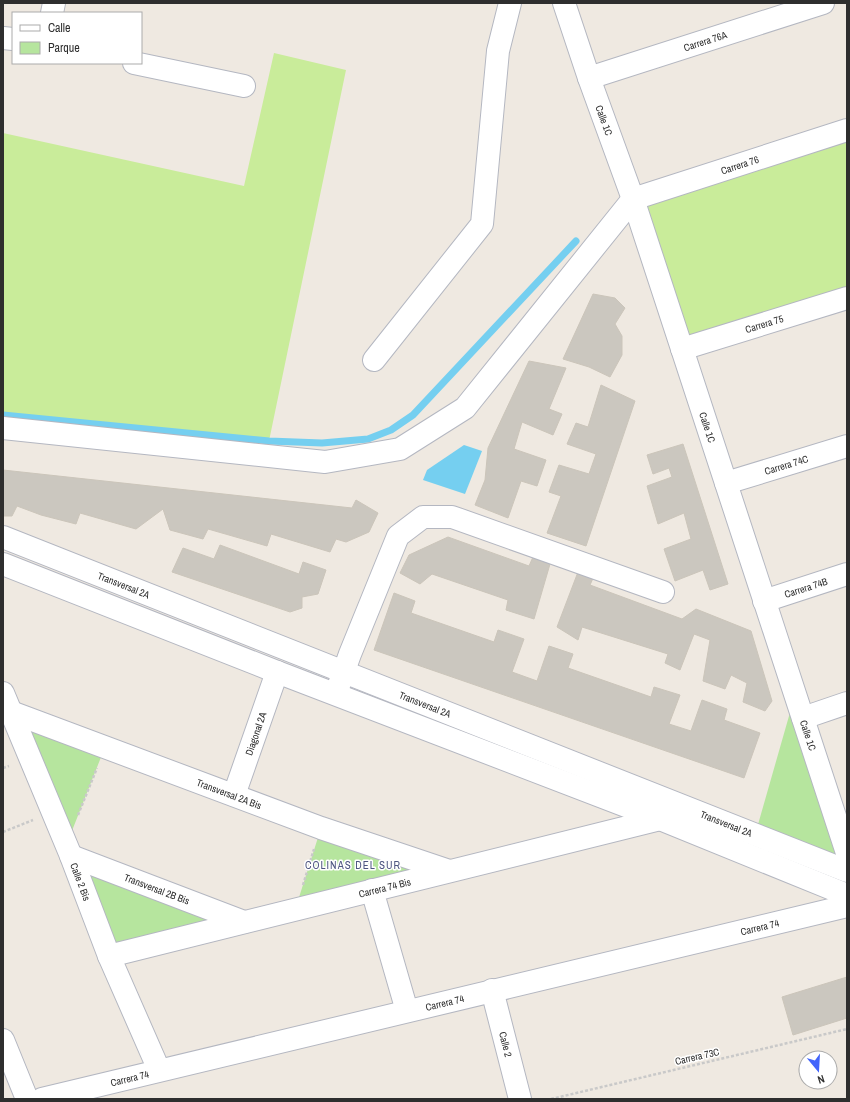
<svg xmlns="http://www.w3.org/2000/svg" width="850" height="1102" font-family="'Archivo Narrow',sans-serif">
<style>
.green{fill:#b6e59e}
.pitch{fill:#c9ec9a}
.water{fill:#75cff0}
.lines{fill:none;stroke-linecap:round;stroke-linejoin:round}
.stream{stroke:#75cff0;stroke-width:7}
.building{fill:#cbc7bf;stroke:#cbc5ba}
.minor-casing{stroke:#b4b7c1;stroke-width:24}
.path{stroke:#c9c9c9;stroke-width:2.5;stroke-dasharray:3 2;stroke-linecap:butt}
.minor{stroke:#fff;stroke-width:22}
.labels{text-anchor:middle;stroke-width:3;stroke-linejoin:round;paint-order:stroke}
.street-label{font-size:10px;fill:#2e2e2e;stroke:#fff}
.neighbourhood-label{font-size:11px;letter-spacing:1px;fill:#4d5680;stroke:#fff}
</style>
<rect width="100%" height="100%" fill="#efe9e1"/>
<path class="green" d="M795 695 847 871 755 835Z
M11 712 105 747 66 846Z
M321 828 449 871 295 910Z
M71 856 244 922 109 956Z"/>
<path class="pitch" d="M274 53 346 70 269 441 3 415V133L244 186Z
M847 130V298L682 349 633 199Z"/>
<path class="water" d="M464 445 482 451 465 494 423 480 427 470Z"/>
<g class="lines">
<path class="stream" d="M3 415 269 441 322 443 368 439 391 430 413 415 576 241"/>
</g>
<path class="building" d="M593 294 615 298 625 308 615 324 622 336V355L610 377 589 367 563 359Z
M529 361 566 368 549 409 562 414 553 435 522 422 514 449 546 460 537 486 521 481 508 518 475 505 485 480 488 448Z
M601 385 635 401 586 546 547 533 561 496 549 492 559 465 589 474 596 454 567 444 576 423 588 427Z
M683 444 728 584 710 590 703 570 675 581 664 549 691 539 684 513 658 524 647 486 672 477 669 468 653 474 647 455Z
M3 470 352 508 356 500 378 513 369 532 346 542 336 539 330 552 271 534 267 546 208 529 203 539 170 530 163 509 136 529 80 513 76 524 41 515 17 506 12 516H3Z
M448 537 529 566 533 557 550 564 534 619 506 610 508 600 432 574 420 584 400 573 409 555Z
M220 545 299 574 303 562 326 570 318 594 302 597V608L290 612 172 572 183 548 214 559Z
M578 572 594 576 590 585 682 619 696 609 751 631 772 701 765 711 743 702 747 683 731 675 725 689 703 681 710 640 694 634 680 670 665 663 668 654 582 627 578 640 557 627Z
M394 593 415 601 411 613 494 642 498 630 524 639 512 672 537 681 549 646 573 654 568 668 651 697 654 687 680 695 669 724 691 731 702 700 727 709 724 720 760 733 744 778 374 650Z
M847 977V1018L793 1035 782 997Z"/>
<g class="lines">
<defs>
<g id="minor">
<path id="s1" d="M564 3 589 78 633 199 847 853"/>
<path d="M52 13 54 3"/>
<path d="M3 38 13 39"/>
<path d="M134 63 244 86"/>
<path id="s2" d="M589 78 823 3"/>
<path id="s3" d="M633 199 847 130"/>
<path id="s4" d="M682 349 847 298"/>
<path d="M374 360 482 224 498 51 510 3"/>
<path d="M3 428 325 462 400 449 465 408 633 199"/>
<path id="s5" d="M726 483 847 446"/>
<path id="s6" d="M3 537 847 871"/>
<path d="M3 564 277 672 660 819 847 895"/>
<path id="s7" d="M764 601 847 574"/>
<path d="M339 685 350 654 398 536 423 517H452L663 592"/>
<path id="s8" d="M3 693 71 856 109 956 159 1070"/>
<path id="s9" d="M11 712 321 828 449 871"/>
<path d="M803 718 847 703"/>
<path id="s10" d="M234 795 277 672"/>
<path id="s11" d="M71 856 244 922"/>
<path d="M372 890 407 1011"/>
<path id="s12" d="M109 956 660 819"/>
<path id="s13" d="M492 990 520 1099"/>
<path d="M3 1040 27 1099"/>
<path id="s14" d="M42 1099 847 906"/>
</g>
</defs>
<use href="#minor" class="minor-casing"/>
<path class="path" d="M3 768 9 766
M78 815 97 768
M3 832 33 820
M303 885 314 849
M551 1099 847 1029"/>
<use href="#minor" class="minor"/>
</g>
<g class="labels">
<g class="street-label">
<text dy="4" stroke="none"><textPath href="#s2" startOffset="122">Carrera 76A</textPath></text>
<text dy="4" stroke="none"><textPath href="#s1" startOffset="124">Calle 1C</textPath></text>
<text dy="4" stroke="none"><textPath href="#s3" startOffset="112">Carrera 76</textPath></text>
<text dy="4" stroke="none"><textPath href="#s4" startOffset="86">Carrera 75</textPath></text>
<text dy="4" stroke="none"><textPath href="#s1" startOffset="448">Calle 1C</textPath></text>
<text dy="4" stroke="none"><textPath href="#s5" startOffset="63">Carrera 74C</textPath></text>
<text dy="4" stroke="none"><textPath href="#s6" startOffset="130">Transversal 2A</textPath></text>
<text dy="4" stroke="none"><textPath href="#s7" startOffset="44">Carrera 74B</textPath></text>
<text dy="4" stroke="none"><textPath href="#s6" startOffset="454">Transversal 2A</textPath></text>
<text dy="4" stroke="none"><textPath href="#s10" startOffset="65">Diagonal 2A</textPath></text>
<text dy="4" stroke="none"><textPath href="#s1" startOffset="772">Calle 1C</textPath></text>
<text dy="4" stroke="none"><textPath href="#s9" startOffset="233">Transversal 2A Bis</textPath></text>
<text dy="4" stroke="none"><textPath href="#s6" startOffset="778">Transversal 2A</textPath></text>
<text dy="4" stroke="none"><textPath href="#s8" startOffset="204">Calle 2 Bis</textPath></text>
<text dy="4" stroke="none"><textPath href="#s12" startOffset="284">Carrera 74 Bis</textPath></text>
<text dy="4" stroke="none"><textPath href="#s11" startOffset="92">Transversal 2B Bis</textPath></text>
<text dy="4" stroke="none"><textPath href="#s14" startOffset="738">Carrera 74</textPath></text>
<text dy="4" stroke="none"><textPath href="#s14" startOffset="414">Carrera 74</textPath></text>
<text dy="4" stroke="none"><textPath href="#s13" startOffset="56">Calle 2</textPath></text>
<text transform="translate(697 1056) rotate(-13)" y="4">Carrera 73C</text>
<text dy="4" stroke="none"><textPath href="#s14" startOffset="90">Carrera 74</textPath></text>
</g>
<g class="neighbourhood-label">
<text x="353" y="869">COLINAS DEL SUR</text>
</g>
</g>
<rect width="850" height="1102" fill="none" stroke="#2e2e2e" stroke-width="8"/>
<rect x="12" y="12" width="130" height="52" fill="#ffffff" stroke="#ababab"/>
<rect x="20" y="25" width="20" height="6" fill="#ffffff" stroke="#ababab"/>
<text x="48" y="32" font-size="12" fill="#2e2e2e">Calle</text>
<rect x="20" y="42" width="20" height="12" fill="#b6e59e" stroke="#ababab"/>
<text x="48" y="52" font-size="12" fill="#2e2e2e">Parque</text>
<g transform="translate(818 1070) rotate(162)"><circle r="19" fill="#ffffff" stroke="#ababab"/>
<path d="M0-3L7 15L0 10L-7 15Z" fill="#4264fb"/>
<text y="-6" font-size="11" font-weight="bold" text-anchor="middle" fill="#2e2e2e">N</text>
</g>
</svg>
